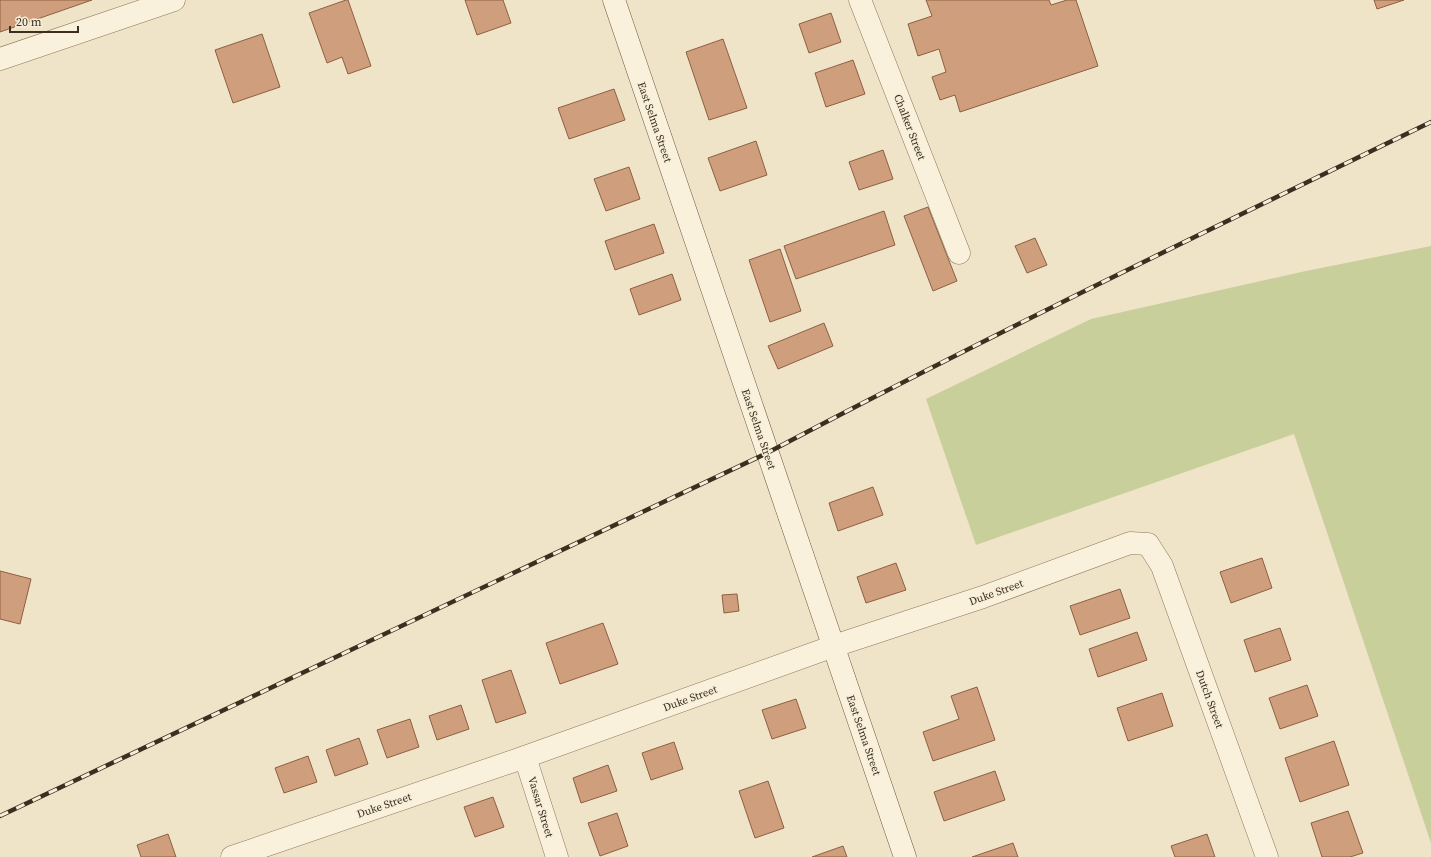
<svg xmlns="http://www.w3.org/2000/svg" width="1431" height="857" font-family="'Source Serif 4',serif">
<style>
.green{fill:#c9cf9b}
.building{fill:#cf9f7d;stroke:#8d5f41}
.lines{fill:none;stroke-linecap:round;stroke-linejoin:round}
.street-casing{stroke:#8d765c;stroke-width:23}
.secondary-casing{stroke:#6f573f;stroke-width:23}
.street{stroke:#faf1dc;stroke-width:22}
.secondary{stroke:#faf1dc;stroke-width:22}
.rail-casing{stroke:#3d2e20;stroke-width:4.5}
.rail{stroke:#f7eed8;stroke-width:3;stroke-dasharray:9;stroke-linecap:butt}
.labels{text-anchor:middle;stroke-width:3;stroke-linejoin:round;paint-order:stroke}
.street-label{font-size:11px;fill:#3d2e20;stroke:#f7eed8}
</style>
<rect width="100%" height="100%" fill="#f0e4c8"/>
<path class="green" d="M1431 246V843L1294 434 976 545 926 399 1091 319 1306 271Z"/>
<path class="building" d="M0 0H92L0 32Z
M346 0H348L371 66 348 74 342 57 327 63 309 13Z
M465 0H503L511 23 477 35Z
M926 0H1049L1051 5 1067 0H1076L1098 66 960 112 955 95 940 100 932 77 946 72 939 49 918 56 908 24 932 16Z
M1374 0H1404L1377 9Z
M831 13 841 42 809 53 799 24Z
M262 34 280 87 233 103 215 50Z
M723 39 747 108 709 120 686 52Z
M853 60 865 94 826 107 815 73Z
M614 89 625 120 569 139 558 108Z
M756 141 767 175 720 191 708 158Z
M883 150 893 179 859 190 849 162Z
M629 167 640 199 606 211 594 179Z
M928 207 957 281 933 291 904 216Z
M884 211 895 245 796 279 784 246Z
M654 224 664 253 615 270 605 241Z
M1035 238 1047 265 1027 273 1015 246Z
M780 249 801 311 770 322 749 260Z
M672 274 681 300 639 315 630 289Z
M824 323 833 346 778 369 768 346Z
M873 487 883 515 838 531 829 503Z
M1262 558 1272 588 1231 603 1220 572Z
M896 563 906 590 866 603 857 577Z
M0 571 31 579 20 624 0 619Z
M1120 589 1130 618 1080 635 1070 606Z
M737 594 739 611 724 613 722 595Z
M603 623 618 664 560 684 546 643Z
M1280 628 1291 660 1255 672 1244 640Z
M1137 632 1147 660 1098 677 1089 649Z
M511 670 526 713 496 723 482 680Z
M1307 685 1318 716 1280 729 1269 698Z
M977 687 995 740 933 761 923 732 959 719 951 696Z
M1162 693 1173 726 1128 741 1117 708Z
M796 699 806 728 772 739 762 710Z
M461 705 469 729 437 740 429 716Z
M410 719 419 747 387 758 377 730Z
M359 738 368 764 335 776 326 750Z
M1334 741 1349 785 1300 802 1285 758Z
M674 742 683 769 651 780 642 753Z
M308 756 317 782 284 793 275 768Z
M608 765 617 791 581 803 573 778Z
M995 771 1005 800 944 821 934 792Z
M768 781 784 828 755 838 739 791Z
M493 797 504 827 475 837 464 807Z
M1348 811 1363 853 1350 857H1322L1311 823Z
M617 813 628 846 600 856 588 823Z
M168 834 176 857H141L137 845Z
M1207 834 1215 857H1175L1171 846Z
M1013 843 1018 857H972Z
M843 846 847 857H812Z"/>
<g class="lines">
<defs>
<path id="street" d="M860 0 959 253
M0 59 174 0
M525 757 557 857
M232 857 525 757 834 646 983 597 1130 543 1148 544 1162 566 1267 857"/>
<path id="secondary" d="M614 0 905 857"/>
</defs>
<use href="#street" class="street-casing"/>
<use href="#secondary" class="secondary-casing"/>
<use href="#street" class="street"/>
<use href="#secondary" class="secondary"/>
<defs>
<path id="rail" d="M0 816 767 453C986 337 1209 230 1431 122"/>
</defs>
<use href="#rail" class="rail-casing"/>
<use href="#rail" class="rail"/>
</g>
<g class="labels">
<g class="street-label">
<text transform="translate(655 122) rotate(71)" y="4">East Selma Street</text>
<text transform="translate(910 127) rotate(69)" y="4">Chalker Street</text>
<text transform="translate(759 429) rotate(71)" y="4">East Selma Street</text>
<text transform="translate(996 592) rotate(-20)" y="4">Duke Street</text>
<text transform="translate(690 698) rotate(-20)" y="4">Duke Street</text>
<text transform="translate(1210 699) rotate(70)" y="4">Dutch Street</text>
<text transform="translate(864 735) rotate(71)" y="4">East Selma Street</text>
<text transform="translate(384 805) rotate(-19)" y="4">Duke Street</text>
<text transform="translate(541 807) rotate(73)" y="4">Vassar Street</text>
</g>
</g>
<path d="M10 26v6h68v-6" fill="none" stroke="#3d2e20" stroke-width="2"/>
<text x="16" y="26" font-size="12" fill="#3d2e20" stroke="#f7eed8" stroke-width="3" paint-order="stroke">20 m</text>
</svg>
